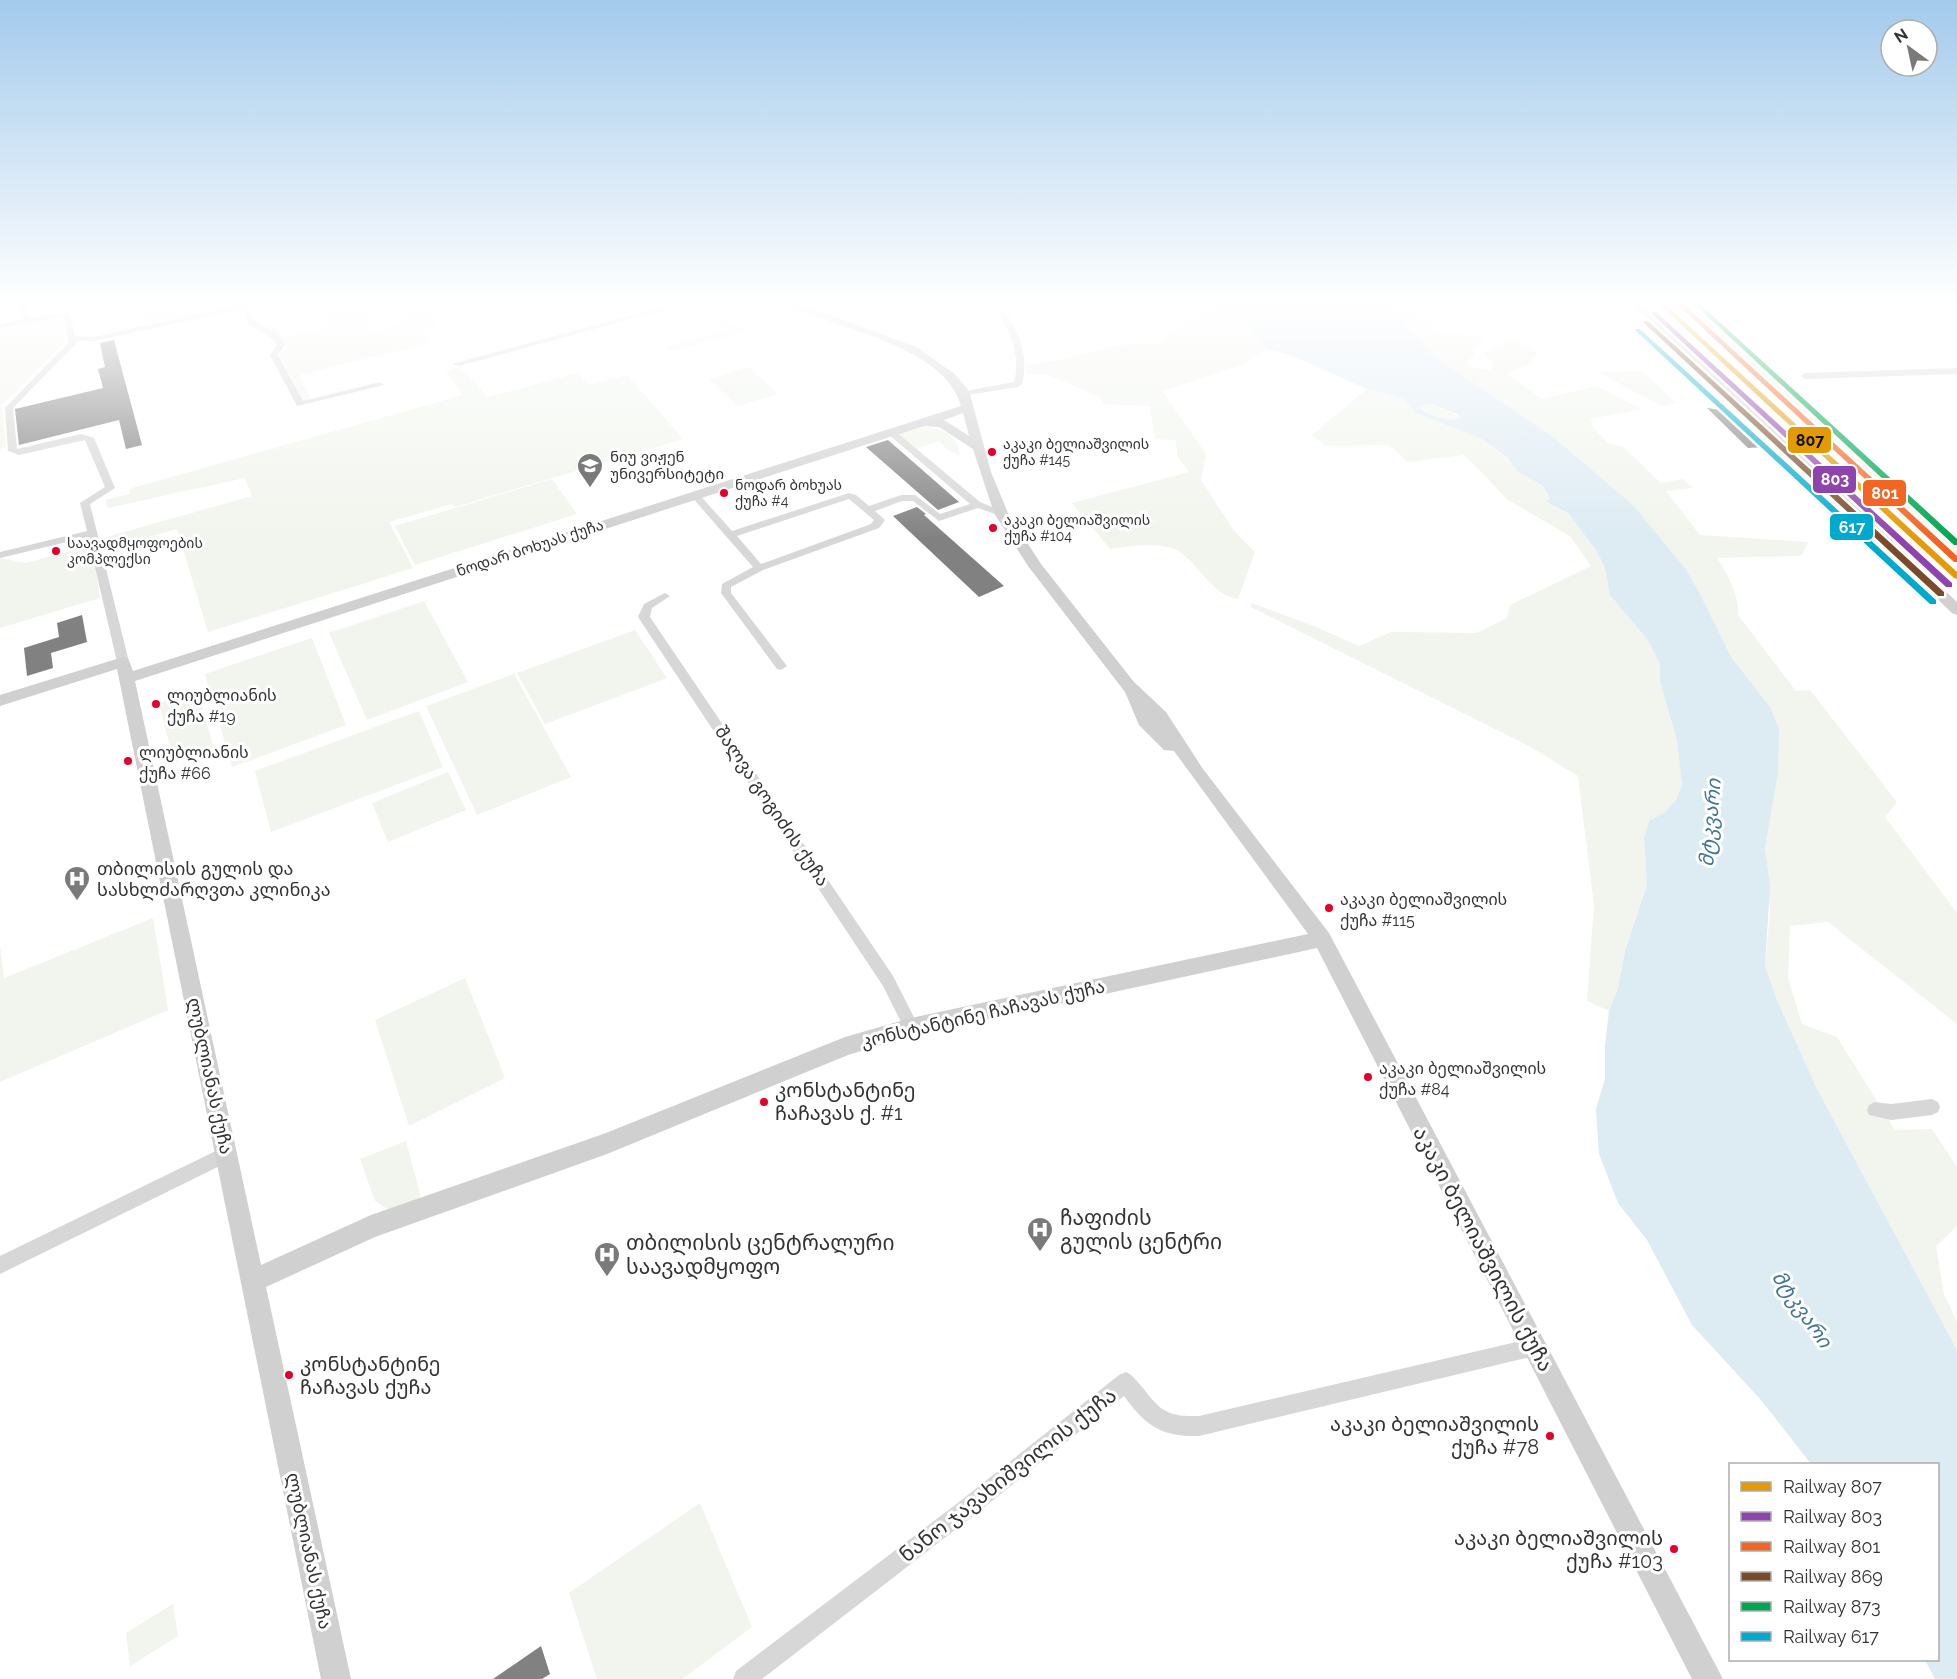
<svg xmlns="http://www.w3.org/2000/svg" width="1957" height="1679" font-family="Raleway,'Noto Sans Georgian',sans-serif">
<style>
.green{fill:#f1f5ed}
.water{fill:#ddebf3;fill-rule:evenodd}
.building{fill:#818181}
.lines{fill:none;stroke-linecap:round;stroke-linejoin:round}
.street{fill:#d7d7d7;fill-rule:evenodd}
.secondary{fill:#d0d0d0;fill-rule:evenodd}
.rail-1-casing{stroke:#fff;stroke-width:5}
.rail-2-casing{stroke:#fff;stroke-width:5}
.rail-3-casing{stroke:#fff;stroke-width:5}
.rail-4-casing{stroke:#fff;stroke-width:5}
.rail-5-casing{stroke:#fff;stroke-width:5}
.rail-6-casing{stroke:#fff;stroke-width:5}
.rail-1{fill:#e39a05;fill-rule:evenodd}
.rail-2{fill:#8e44ad;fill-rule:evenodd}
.rail-3{fill:#f26522;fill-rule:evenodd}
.rail-4{fill:#7a4b2a;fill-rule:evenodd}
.rail-5{fill:#00a651;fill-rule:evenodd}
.rail-6{fill:#00a9ce;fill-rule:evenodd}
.bus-dot{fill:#e4002b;stroke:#fff;stroke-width:2}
.labels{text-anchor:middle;stroke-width:6;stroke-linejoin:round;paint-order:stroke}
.far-bus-label{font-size:14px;fill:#333;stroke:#fff;text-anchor:start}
.far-poi-label{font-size:15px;fill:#333;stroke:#fff;text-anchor:start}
.far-street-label{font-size:15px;fill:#333;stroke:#fff}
.bus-label{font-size:16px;fill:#333;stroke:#fff;text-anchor:start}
.street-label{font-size:18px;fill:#333;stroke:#fff}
.poi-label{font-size:18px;fill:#333;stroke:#fff;text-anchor:start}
.water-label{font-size:20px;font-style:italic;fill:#3f7597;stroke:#fff}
.near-bus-label{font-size:20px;fill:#333;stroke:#fff;text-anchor:start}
.near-poi-label{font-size:21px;fill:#333;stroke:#fff;text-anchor:start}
.near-street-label{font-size:21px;fill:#333;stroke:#fff}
.line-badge{stroke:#fff;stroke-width:2}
.badge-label{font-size:16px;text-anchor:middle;font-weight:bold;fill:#fff}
.pale-badge-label{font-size:16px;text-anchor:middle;font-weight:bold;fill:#111}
</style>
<rect width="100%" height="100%" fill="#fff"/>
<path class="green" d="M161 304H263L147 330 140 308Z
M353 304H391L381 311 363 315 371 331 407 322 403 315 425 310 437 327 422 330 429 343 300 375 311 400 303 402 278 353 288 349 278 335 266 326 273 325 284 337 332 326 324 311Z
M1385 304H1403L1441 334 1482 336 1481 344 1475 348 1474 355 1466 362 1472 367 1491 370 1493 364 1484 353 1507 341 1518 342 1537 352C1532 366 1519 367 1507 373L1542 399 1597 386 1641 409 1590 419 1594 428 1608 443 1623 447 1661 483 1683 479 1693 488 1666 491 1700 535 1808 542 1801 556 1717 558C1727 573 1740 597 1738 615L1796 691 1810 690 1897 802 1885 817 1957 913V1024L1828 922 1790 926 1788 978 1802 1024 1837 1037 1895 1130 1932 1129 1957 1167V1226L1936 1246 1944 1294 1957 1322V1350L1816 1087 1777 1000 1765 966 1770 912 1765 848 1769 824 1770 707 1731 657 1698 590 1685 568 1633 505 1556 439 1430 353Z
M1675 304H1697L1957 536V564Z
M1213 310 1243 320 1267 348 1243 365 1162 391 1206 454 1201 480 1235 532 1255 552 1238 599C1213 596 1200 566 1180 552 1165 541 1127 546 1110 549L1072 503 1189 472 1177 456 1176 440 1155 439 1150 406 1103 404 1100 397 1045 374H1027L1026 365 1056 361 1124 344H1160L1171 330Z
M61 315 66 341 2 405 6 447 0 449V328Z
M722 321 728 325 737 324 749 331 673 351 666 349 667 346 727 330 718 322Z
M459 366 488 397 578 373 589 385 627 375 683 439 455 507 452 504 389 522 413 568 208 632 177 529 112 547 110 536 252 496 245 478 108 508 105 500 130 494 129 489 463 395 446 373Z
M749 367 778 394 738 406 709 379Z
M1642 371 1676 403 1662 406 1597 372Z
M1367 389 1402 398 1416 413 1484 440 1507 457 1518 472 1542 485 1550 497 1546 503 1568 513 1596 550 1605 568 1610 595 1648 640 1660 664V682L1677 740 1682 785 1676 800 1665 812 1649 821 1644 837 1647 885 1625 951 1618 988 1609 1011 1587 1001 1594 905 1578 776 1529 746 1251 607V603L1314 626 1359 646 1391 632 1477 633 1507 618 1510 605 1591 566 1570 536 1508 500 1464 455 1408 462 1389 445 1325 446 1312 435Z
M1428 404 1440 405 1460 418C1449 422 1427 416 1420 406Z
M920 426C941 429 957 432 960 455L949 451 939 441 916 449 897 434Z
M552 479 577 514 415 565 395 526Z
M92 545 100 598 0 628V558L26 563Z
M424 601 468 682 367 720 329 633Z
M635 630 667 678 545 724 517 673Z
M312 638 346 725 232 767 205 674Z
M514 674 571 777 477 815 426 706Z
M197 690 214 749 174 763 159 703Z
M419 711 443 767 271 832 255 771Z
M448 772 466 810 388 842 372 803Z
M153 918 168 1010 0 1082V945L4 978Z
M465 978 505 1078 409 1126 375 1020Z
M406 1141 421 1198 390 1211 375 1201 360 1159Z
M700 1503 752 1627 682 1679H597L569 1593Z
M173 1604 178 1636 130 1666 126 1633Z"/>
<path class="water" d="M1199 304H1385L1430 353 1556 439 1633 505 1685 568 1698 590 1731 657 1770 707 1779 729 1778 772 1765 848 1770 886 1765 966 1777 1000 1816 1087 1957 1350V1679H1935L1925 1660H1938V1464H1811L1761 1400 1692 1325 1647 1240 1618 1203 1599 1154 1596 1109 1605 1079V1045L1609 1011 1618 988 1625 951 1647 885 1644 837 1649 821 1665 812 1676 800 1682 785 1677 740 1660 682V664L1648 640 1610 595 1605 568 1596 550 1568 513 1546 502 1550 497 1542 485 1518 472 1507 457 1484 440 1416 413 1402 398 1367 389 1288 354 1270 350 1260 343 1249 325 1243 320ZM1433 404 1457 414 1460 418C1449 422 1429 416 1420 408L1422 405Z"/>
<path class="building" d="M114 340 142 445 126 449 119 420 19 445 15 409 103 388 98 369 105 367 100 343Z
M1707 408 1728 411 1765 447 1748 448Z
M888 440 959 502 938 510 866 447Z
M917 507 926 514 924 515 1004 586 979 597 893 516Z
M82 615 87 642 51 653 53 668 27 676 24 648 59 637 57 623Z
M541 1646 550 1674 542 1679H493Z"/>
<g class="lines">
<path class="street" d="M17 304H25L31 318 70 311 75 336 94 337 245 304 256 322 278 334 285 345 278 355 303 401 380 382 384 385 297 406 270 355 277 345 272 338 250 325 242 309 94 341H76L75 345 13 408 17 449 81 434 94 438 115 488 90 504 129 662 127 665H119L117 662 88 537 0 558V552L87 531 80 503 105 487 85 440 19 455 8 451 5 408 68 343 64 316 0 328V324L24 319Z
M673 304H686L459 366 452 364Z
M998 310H1004C1020 332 1029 358 1022 384L1018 387 961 396V392L1014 382C1021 358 1011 332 997 312Z
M1957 368V374L1805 379 1801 376 1805 373Z
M888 430H894L980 502 1006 513 1001 516 978 508 939 521 913 501H902L875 511 885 520 879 528 763 570 731 587V593L787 666 781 670 777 669 721 593 722 584 753 567 690 495 698 493 732 531 849 493 856 495 869 506 901 495H915L940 514 970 504 888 434ZM849 499 874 520 871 524 761 564 737 536Z
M665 593 670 596 652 608 650 617 893 976 919 1027 916 1032 911 1034 906 1032 883 986 638 617 644 604Z
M1932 1099 1938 1102 1940 1107 1938 1112 1932 1115 1891 1120 1869 1115 1867 1110 1869 1105 1875 1102 1891 1104Z
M226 1146 232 1148 234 1154 232 1160 0 1274V1256Z
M1534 1338 1541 1340 1543 1347 1541 1354 1534 1356 1199 1436C1161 1437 1146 1426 1124 1396L973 1516 762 1679H733L736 1671 959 1502 1119 1375 1126 1372C1134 1376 1137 1382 1143 1388 1161 1412 1169 1417 1199 1416Z"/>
<path class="secondary" d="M787 304H801L916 347 955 374 969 391 991 472 1008 513 1041 564 1134 682 1166 712 1203 769 1329 933 1723 1679H1692L1317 948 911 1036 848 1055 607 1154 375 1237 266 1287 351 1679H321L117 669 0 706V695L123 657 128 658 133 671 961 406C948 355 866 335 821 318 810 314 795 311 787 304ZM963 413 969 436 944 420ZM924 426 939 427 973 449 994 513 1028 566 1125 692 1139 725 1164 750 1174 751 1308 934 911 1018 845 1037 606 1133 371 1215 261 1265 135 681Z
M1631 304H1642L1957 602V615L1952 613Z"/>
<defs>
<path id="rail-1" d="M1659 304H1665L1957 572V579L1954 578Z"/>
<path id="rail-2" d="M1652 312H1656L1952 583V587H1946L1652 314Z"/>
<path id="rail-3" d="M1677 304H1683L1957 556V562H1954Z"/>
<path id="rail-4" d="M1644 321H1648L1944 592V596H1938L1644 323Z"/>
<path id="rail-5" d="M1694 304H1700L1957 539V545H1954Z"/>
<path id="rail-6" d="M1636 329H1640L1936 600V604H1930L1636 331Z"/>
</defs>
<use href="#rail-1" class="rail-1-casing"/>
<use href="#rail-2" class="rail-2-casing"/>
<use href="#rail-3" class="rail-3-casing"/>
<use href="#rail-4" class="rail-4-casing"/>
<use href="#rail-5" class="rail-5-casing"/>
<use href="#rail-6" class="rail-6-casing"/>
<use href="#rail-1" class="rail-1"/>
<use href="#rail-2" class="rail-2"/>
<use href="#rail-3" class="rail-3"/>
<use href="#rail-4" class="rail-4"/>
<use href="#rail-5" class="rail-5"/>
<use href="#rail-6" class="rail-6"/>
</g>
<linearGradient id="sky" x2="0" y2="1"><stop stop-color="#a3caec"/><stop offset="0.56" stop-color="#fff"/><stop offset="1" stop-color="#fff" stop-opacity="0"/></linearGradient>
<rect width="1957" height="539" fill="url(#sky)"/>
<defs>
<symbol id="university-pin" viewBox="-11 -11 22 30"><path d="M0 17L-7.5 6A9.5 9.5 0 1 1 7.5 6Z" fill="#7a7a7a" stroke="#fff"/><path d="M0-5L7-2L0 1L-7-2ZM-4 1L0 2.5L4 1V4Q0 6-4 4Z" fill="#fff"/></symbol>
<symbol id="hospital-pin" viewBox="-11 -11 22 30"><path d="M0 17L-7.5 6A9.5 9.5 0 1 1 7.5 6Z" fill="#7a7a7a" stroke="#fff"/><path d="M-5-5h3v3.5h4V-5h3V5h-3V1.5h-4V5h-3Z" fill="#fff"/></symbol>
</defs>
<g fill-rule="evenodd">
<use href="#university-pin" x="575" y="451" width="30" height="40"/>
<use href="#hospital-pin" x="62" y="864" width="30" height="40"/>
<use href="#hospital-pin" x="1025" y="1215" width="30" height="40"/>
<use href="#hospital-pin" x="592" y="1240" width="30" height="40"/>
</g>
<g class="bus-dot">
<circle cx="992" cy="452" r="5"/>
<circle cx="724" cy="493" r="5"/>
<circle cx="993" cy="528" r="5"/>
<circle cx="56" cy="551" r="5"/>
<circle cx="156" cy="704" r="5"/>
<circle cx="128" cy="761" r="5"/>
<circle cx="1329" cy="908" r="5"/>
<circle cx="1368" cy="1077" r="5"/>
<circle cx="764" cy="1102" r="5"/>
<circle cx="289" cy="1375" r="5"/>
<circle cx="1550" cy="1436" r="5"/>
<circle cx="1674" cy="1549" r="5"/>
</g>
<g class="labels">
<g class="far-bus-label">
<text x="1003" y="449">აკაკი ბელიაშვილის<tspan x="1003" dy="16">ქუჩა #145</tspan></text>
<text x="735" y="490">ნოდარ ბოხუას<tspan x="735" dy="16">ქუჩა #4</tspan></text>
<text x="1004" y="525">აკაკი ბელიაშვილის<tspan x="1004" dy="16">ქუჩა #104</tspan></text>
<text x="67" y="548">საავადმყოფოების<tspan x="67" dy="16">კომპლექსი</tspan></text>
</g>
<g class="far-poi-label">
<text x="610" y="462">ნიუ ვიჟენ<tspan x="610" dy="17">უნივერსიტეტი</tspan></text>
</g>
<g class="far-street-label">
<text transform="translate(530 548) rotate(-18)" y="5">ნოდარ ბოხუას ქუჩა</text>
</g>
<g class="bus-label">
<text x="167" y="701">ლიუბლიანის<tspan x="167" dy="21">ქუჩა #19</tspan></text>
<text x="139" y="758">ლიუბლიანის<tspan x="139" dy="21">ქუჩა #66</tspan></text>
<text x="1340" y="905">აკაკი ბელიაშვილის<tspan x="1340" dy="21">ქუჩა #115</tspan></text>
<text x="1379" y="1074">აკაკი ბელიაშვილის<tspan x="1379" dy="21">ქუჩა #84</tspan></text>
</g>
<g class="street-label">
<text transform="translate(772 806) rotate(56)" y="6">შალვა გოგიძის ქუჩა</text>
<text transform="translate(983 1014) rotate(-13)" y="6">კონსტანტინე ჩაჩავას ქუჩა</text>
<text transform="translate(210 1076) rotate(78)" y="6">ლუბლიანას ქუჩა</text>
<text transform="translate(309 1551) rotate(78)" y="6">ლუბლიანას ქუჩა</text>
</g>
<g class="poi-label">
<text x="97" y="875">თბილისის გულის და<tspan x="97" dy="21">სასხლძარღვთა კლინიკა</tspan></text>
</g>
<g class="water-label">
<text transform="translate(1710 823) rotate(-85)" y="7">მტკვარი</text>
<text transform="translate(1802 1309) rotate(55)" y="7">მტკვარი</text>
</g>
<g class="near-bus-label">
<text x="775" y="1097">კონსტანტინე<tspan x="775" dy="23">ჩაჩავას ქ. #1</tspan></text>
<text x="300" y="1371">კონსტანტინე<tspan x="300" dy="23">ჩაჩავას ქუჩა</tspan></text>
<text x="1539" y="1431" text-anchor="end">აკაკი ბელიაშვილის<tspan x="1539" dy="23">ქუჩა #78</tspan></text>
<text x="1663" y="1545" text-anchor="end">აკაკი ბელიაშვილის<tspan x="1663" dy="23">ქუჩა #103</tspan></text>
</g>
<g class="near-poi-label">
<text x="1060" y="1225">ჩაფიძის<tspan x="1060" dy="24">გულის ცენტრი</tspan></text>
<text x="626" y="1250">თბილისის ცენტრალური<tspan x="626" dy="24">საავადმყოფო</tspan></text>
</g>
<g class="near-street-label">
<text transform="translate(1483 1249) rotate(62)" y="7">აკაკი ბელიაშვილის ქუჩა</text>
<text transform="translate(1008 1475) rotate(-38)" y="7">ნანო ჯავახიშვილის ქუჩა</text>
</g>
</g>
<g class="line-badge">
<rect x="1787" y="426" width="45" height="28" rx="6" fill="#e39a05"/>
<rect x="1812" y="465" width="45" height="29" rx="6" fill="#8e44ad"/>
<rect x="1862" y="479" width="45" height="28" rx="6" fill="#f26522"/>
<rect x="1829" y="513" width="45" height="28" rx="6" fill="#00a9ce"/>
</g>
<g class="badge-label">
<text x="1835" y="485">803</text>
<text x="1885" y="499">801</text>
<text x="1852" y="533">617</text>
</g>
<g class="pale-badge-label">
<text x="1810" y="446">807</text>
</g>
<rect x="1729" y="1463" width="210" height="198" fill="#ffffff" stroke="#adadad" stroke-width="1.5"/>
<rect x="1741" y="1482" width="30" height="9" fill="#e39a05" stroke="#adadad" stroke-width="1.5"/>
<text x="1783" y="1493" font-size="18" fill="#333333">Railway 807</text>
<rect x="1741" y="1512" width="30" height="9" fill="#8e44ad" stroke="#adadad" stroke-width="1.5"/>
<text x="1783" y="1523" font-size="18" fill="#333333">Railway 803</text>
<rect x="1741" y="1542" width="30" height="9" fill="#f26522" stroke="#adadad" stroke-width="1.5"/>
<text x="1783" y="1553" font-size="18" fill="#333333">Railway 801</text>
<rect x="1741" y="1572" width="30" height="9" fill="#7a4b2a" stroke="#adadad" stroke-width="1.5"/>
<text x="1783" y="1583" font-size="18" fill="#333333">Railway 869</text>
<rect x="1741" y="1602" width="30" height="9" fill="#00a651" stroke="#adadad" stroke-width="1.5"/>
<text x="1783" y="1613" font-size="18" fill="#333333">Railway 873</text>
<rect x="1741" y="1632" width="30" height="9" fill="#00a9ce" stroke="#adadad" stroke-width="1.5"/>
<text x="1783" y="1643" font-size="18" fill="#333333">Railway 617</text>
<g transform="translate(1909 48) rotate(327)"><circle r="28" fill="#ffffff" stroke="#adadad" stroke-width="1.5"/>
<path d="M0-4.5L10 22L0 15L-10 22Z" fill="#7a7a7a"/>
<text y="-9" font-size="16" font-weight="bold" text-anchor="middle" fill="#333333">N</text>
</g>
</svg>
